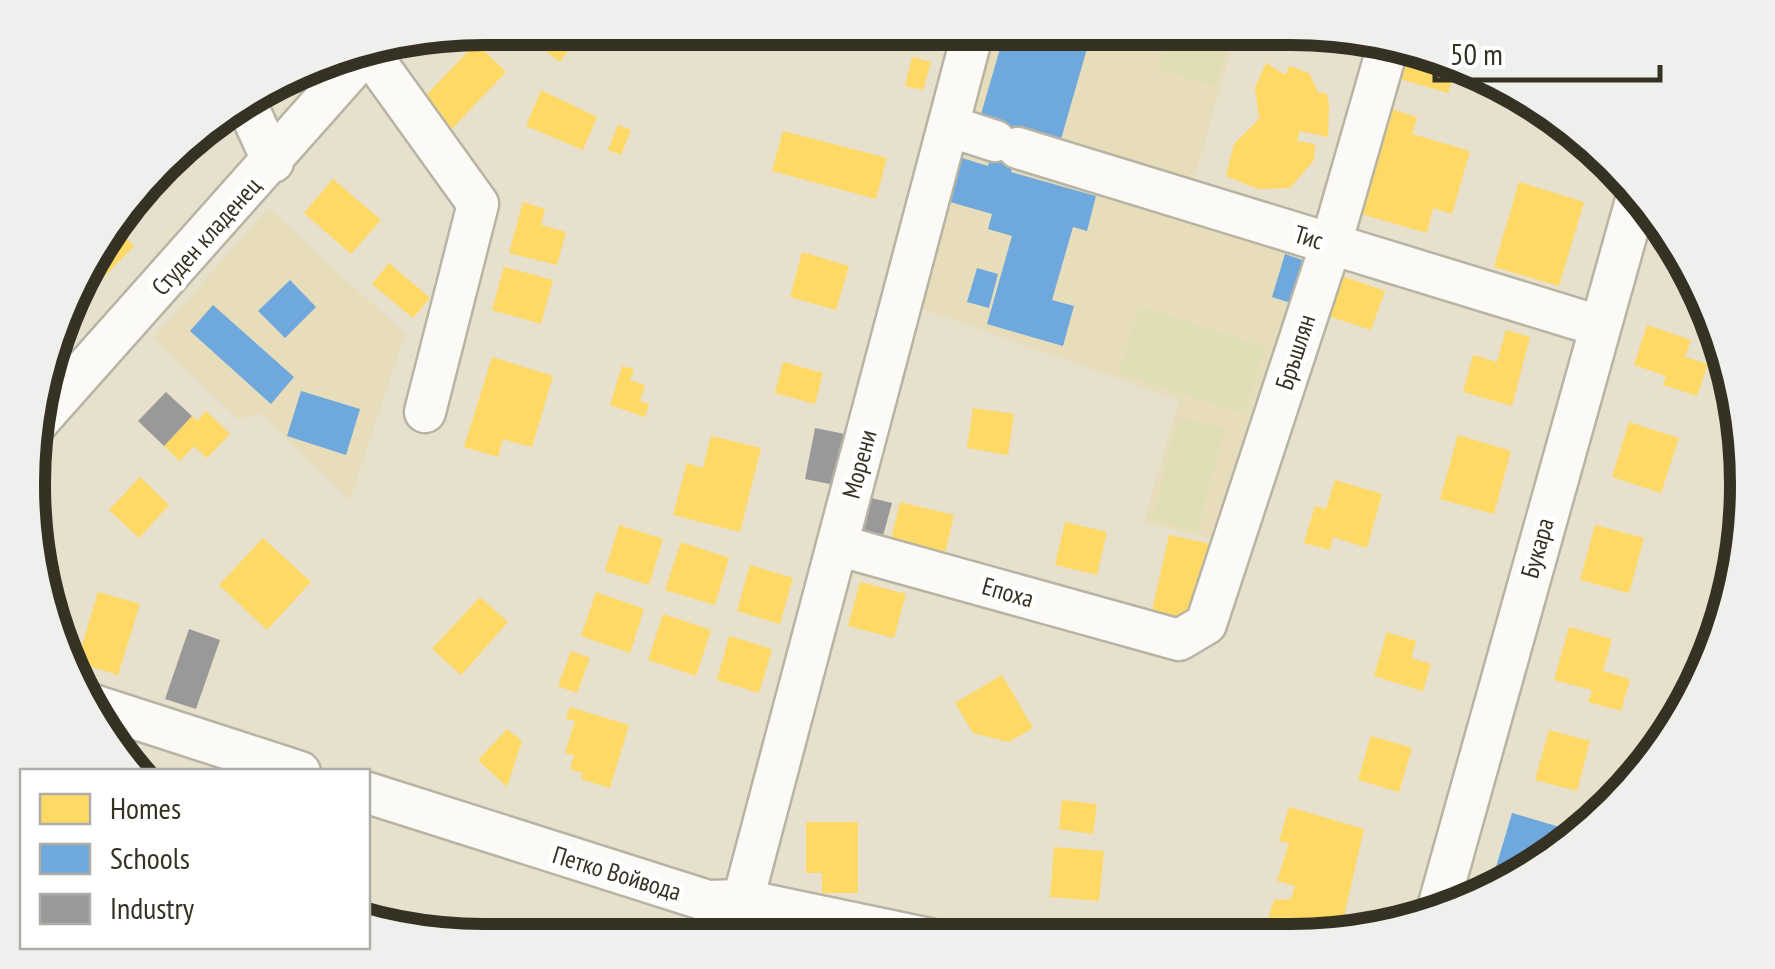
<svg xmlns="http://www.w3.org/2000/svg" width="1775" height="969" font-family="'PT Sans Narrow',sans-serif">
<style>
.built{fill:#e7ddbb}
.green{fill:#dfdeb5}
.homes{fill:#ffd966}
.schools{fill:#6fa8dc}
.industry{fill:#999}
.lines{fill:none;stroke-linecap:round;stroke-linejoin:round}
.minor-casing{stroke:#b8b4a4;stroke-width:45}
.minor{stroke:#fbfaf7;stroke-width:40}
.labels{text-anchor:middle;stroke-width:10;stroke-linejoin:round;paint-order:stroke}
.street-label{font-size:25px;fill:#363223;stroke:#fff}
.rim{fill:none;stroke:#363223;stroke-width:12}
</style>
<rect width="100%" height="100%" fill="#e6e0cc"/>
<path class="built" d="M986 28H1237L1193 184 963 116Z
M959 154 1316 261 1222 541 1144 522 1179 400 915 306Z
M268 208 405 334 350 500 262 414 238 419 154 338Z"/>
<path class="green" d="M1171 28H1232L1215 86 1159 69Z
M1140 306 1265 347 1244 414 1119 373Z
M1179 417 1224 429 1197 532 1153 520Z"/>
<path class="homes" d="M529 28H584L560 62 524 35Z
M476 43 506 72 448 133 418 104Z
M1397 52 1455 69 1448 93 1390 76Z
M912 57 931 62 923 90 905 86Z
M327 58 300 86 290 77Z
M1266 63 1286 75 1289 66 1309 73 1318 92 1327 94 1329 105 1328 137 1300 131 1297 141 1315 144 1314 160 1290 188 1258 189 1226 176 1234 144 1259 119 1255 88Z
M541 90 597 117 583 150 526 126Z
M1385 107 1417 117 1412 134 1470 151 1452 214 1433 208 1427 233 1354 212Z
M618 125 631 130 621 155 608 150Z
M783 131 887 158 876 199 772 171Z
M333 179 381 220 351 254 304 213Z
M1519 182 1584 202 1559 286 1494 267Z
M523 202 545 209 541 225 566 232 557 265 509 253Z
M111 223 134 246 103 278 89 265Z
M802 252 849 266 836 310 790 297Z
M389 263 430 298 413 318 372 284Z
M504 267 553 280 541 324 492 310Z
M1342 276 1385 291 1371 330 1328 316Z
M1647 325 1691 340 1685 357 1708 364 1697 396 1663 385 1666 376 1634 365Z
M1506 330 1530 337 1512 406 1463 392 1473 355 1497 362Z
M492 357 553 376 532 447 503 439 498 457 464 447Z
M783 362 823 373 815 404 775 393Z
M622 366 634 369 630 380 645 385 640 401 649 404 645 417 610 405Z
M973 408 1014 414 1008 455 967 448Z
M206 411 230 434 207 458 194 446 180 461 164 446 192 416 197 421Z
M1629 422 1679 438 1661 493 1612 477Z
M1458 435 1511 451 1494 514 1440 499Z
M711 436 761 448 740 532 673 515 687 463 703 468Z
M140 477 169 505 139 538 109 510Z
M1335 480 1382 494 1367 548 1333 537 1330 550 1304 543 1315 506 1326 509Z
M900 502 954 515 943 562 889 549Z
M1065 522 1107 532 1097 575 1055 565Z
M619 525 663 539 649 585 605 571Z
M1595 525 1644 538 1629 593 1580 580Z
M1169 535 1216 545 1199 621 1152 611Z
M263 538 311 582 267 630 219 585Z
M681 542 729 558 715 605 665 590Z
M750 565 793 578 780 624 737 611Z
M860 582 906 594 894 638 848 626Z
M98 592 140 604 118 675 77 662Z
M596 592 644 609 630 653 581 636Z
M480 597 508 622 461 675 432 649Z
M663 614 711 630 696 676 648 660Z
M1569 627 1612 639 1603 671 1630 679 1621 711 1588 702 1592 690 1554 680Z
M1387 632 1416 641 1411 658 1431 664 1423 691 1374 676Z
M729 636 772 649 759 693 717 680Z
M571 651 590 658 577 693 558 686Z
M1002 675 1033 728 1009 742 973 733 955 703Z
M570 707 629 725 610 788 581 779 583 773 570 769 574 755 565 753 575 721 566 719Z
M507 729 522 741 507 787 478 760Z
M1549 730 1590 741 1577 791 1535 780Z
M1371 736 1412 748 1399 792 1358 780Z
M1062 800 1097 804 1093 834 1059 829Z
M1289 807 1364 829 1342 925 1349 932 1347 938H1262L1274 900 1291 899 1295 886 1277 881 1289 843 1279 841Z
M806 822H858V893H822V873H806Z
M1054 847 1104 851 1099 901 1050 897Z"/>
<path class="schools" d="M1006 28H1093L1059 146 1022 135 1011 172 1096 196 1087 231 1073 227 1052 300 1074 306 1063 346 987 324 1012 236 988 229 992 214 950 202 962 158 988 166 999 127 979 121Z
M1285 254 1308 262 1294 304 1272 297Z
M977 268 998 274 989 308 967 302Z
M290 280 316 307 285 338 258 311Z
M213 305 294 377 271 404 190 331Z
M301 391 360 409 346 455 287 436Z
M1512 813 1563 828 1555 853 1545 864 1509 878 1494 874Z"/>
<path class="industry" d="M166 392 192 416 164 446 138 421Z
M815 428 850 435 840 486 805 479Z
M867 497 892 503 881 543 856 536Z
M189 629 220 640 196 709 165 699Z"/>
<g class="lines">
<defs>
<path id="minor" d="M368 51 478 204 425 412
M245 101 273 162
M949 126 995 141
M1018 148 1599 326
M37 423 372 46
M837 545 1179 640 1206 624 1331 244 1387 49
M90 704 300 772
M368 793 708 901 743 900 930 939
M743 900 974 28
M1439 904 1638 193"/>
</defs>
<use href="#minor" class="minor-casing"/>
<use href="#minor" class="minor"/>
</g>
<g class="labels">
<g class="street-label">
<text transform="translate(206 236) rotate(-48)" y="9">Студен кладенец</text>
<text transform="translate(1309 237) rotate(17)" y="9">Тис</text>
<text transform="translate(1295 352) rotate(-72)" y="9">Бръшлян</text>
<text transform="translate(859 464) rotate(-75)" y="9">Морени</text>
<text transform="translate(1537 548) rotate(-74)" y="9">Букара</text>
<text transform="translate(1008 592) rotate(16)" y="9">Епоха</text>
<text transform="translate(617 873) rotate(17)" y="9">Петко Войвода</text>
</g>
</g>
<path d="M0 0H1775V969H0ZM484 45H1291A439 439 0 0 1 1730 484V485A439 439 0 0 1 1291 924H484A439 439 0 0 1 45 485V484A439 439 0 0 1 484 45Z" fill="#efefed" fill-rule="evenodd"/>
<path class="rim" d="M484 45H1291A439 439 0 0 1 1730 484V485A439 439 0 0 1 1291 924H484A439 439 0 0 1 45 485V484A439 439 0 0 1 484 45Z"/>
<rect x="20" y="769" width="350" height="180" fill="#ffffff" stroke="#afada7" stroke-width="2.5"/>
<rect x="40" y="794" width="50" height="30" fill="#ffd966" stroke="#afada7" stroke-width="2.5"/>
<text x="110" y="819" font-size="30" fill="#363223">Homes</text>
<rect x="40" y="844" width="50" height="30" fill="#6fa8dc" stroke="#afada7" stroke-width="2.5"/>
<text x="110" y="869" font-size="30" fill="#363223">Schools</text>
<rect x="40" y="894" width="50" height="30" fill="#999999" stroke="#afada7" stroke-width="2.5"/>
<text x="110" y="919" font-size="30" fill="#363223">Industry</text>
<path d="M1435 65v15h225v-15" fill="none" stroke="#363223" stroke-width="5"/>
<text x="1450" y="65" font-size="30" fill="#363223" stroke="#ffffff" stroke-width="8" paint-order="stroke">50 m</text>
</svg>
